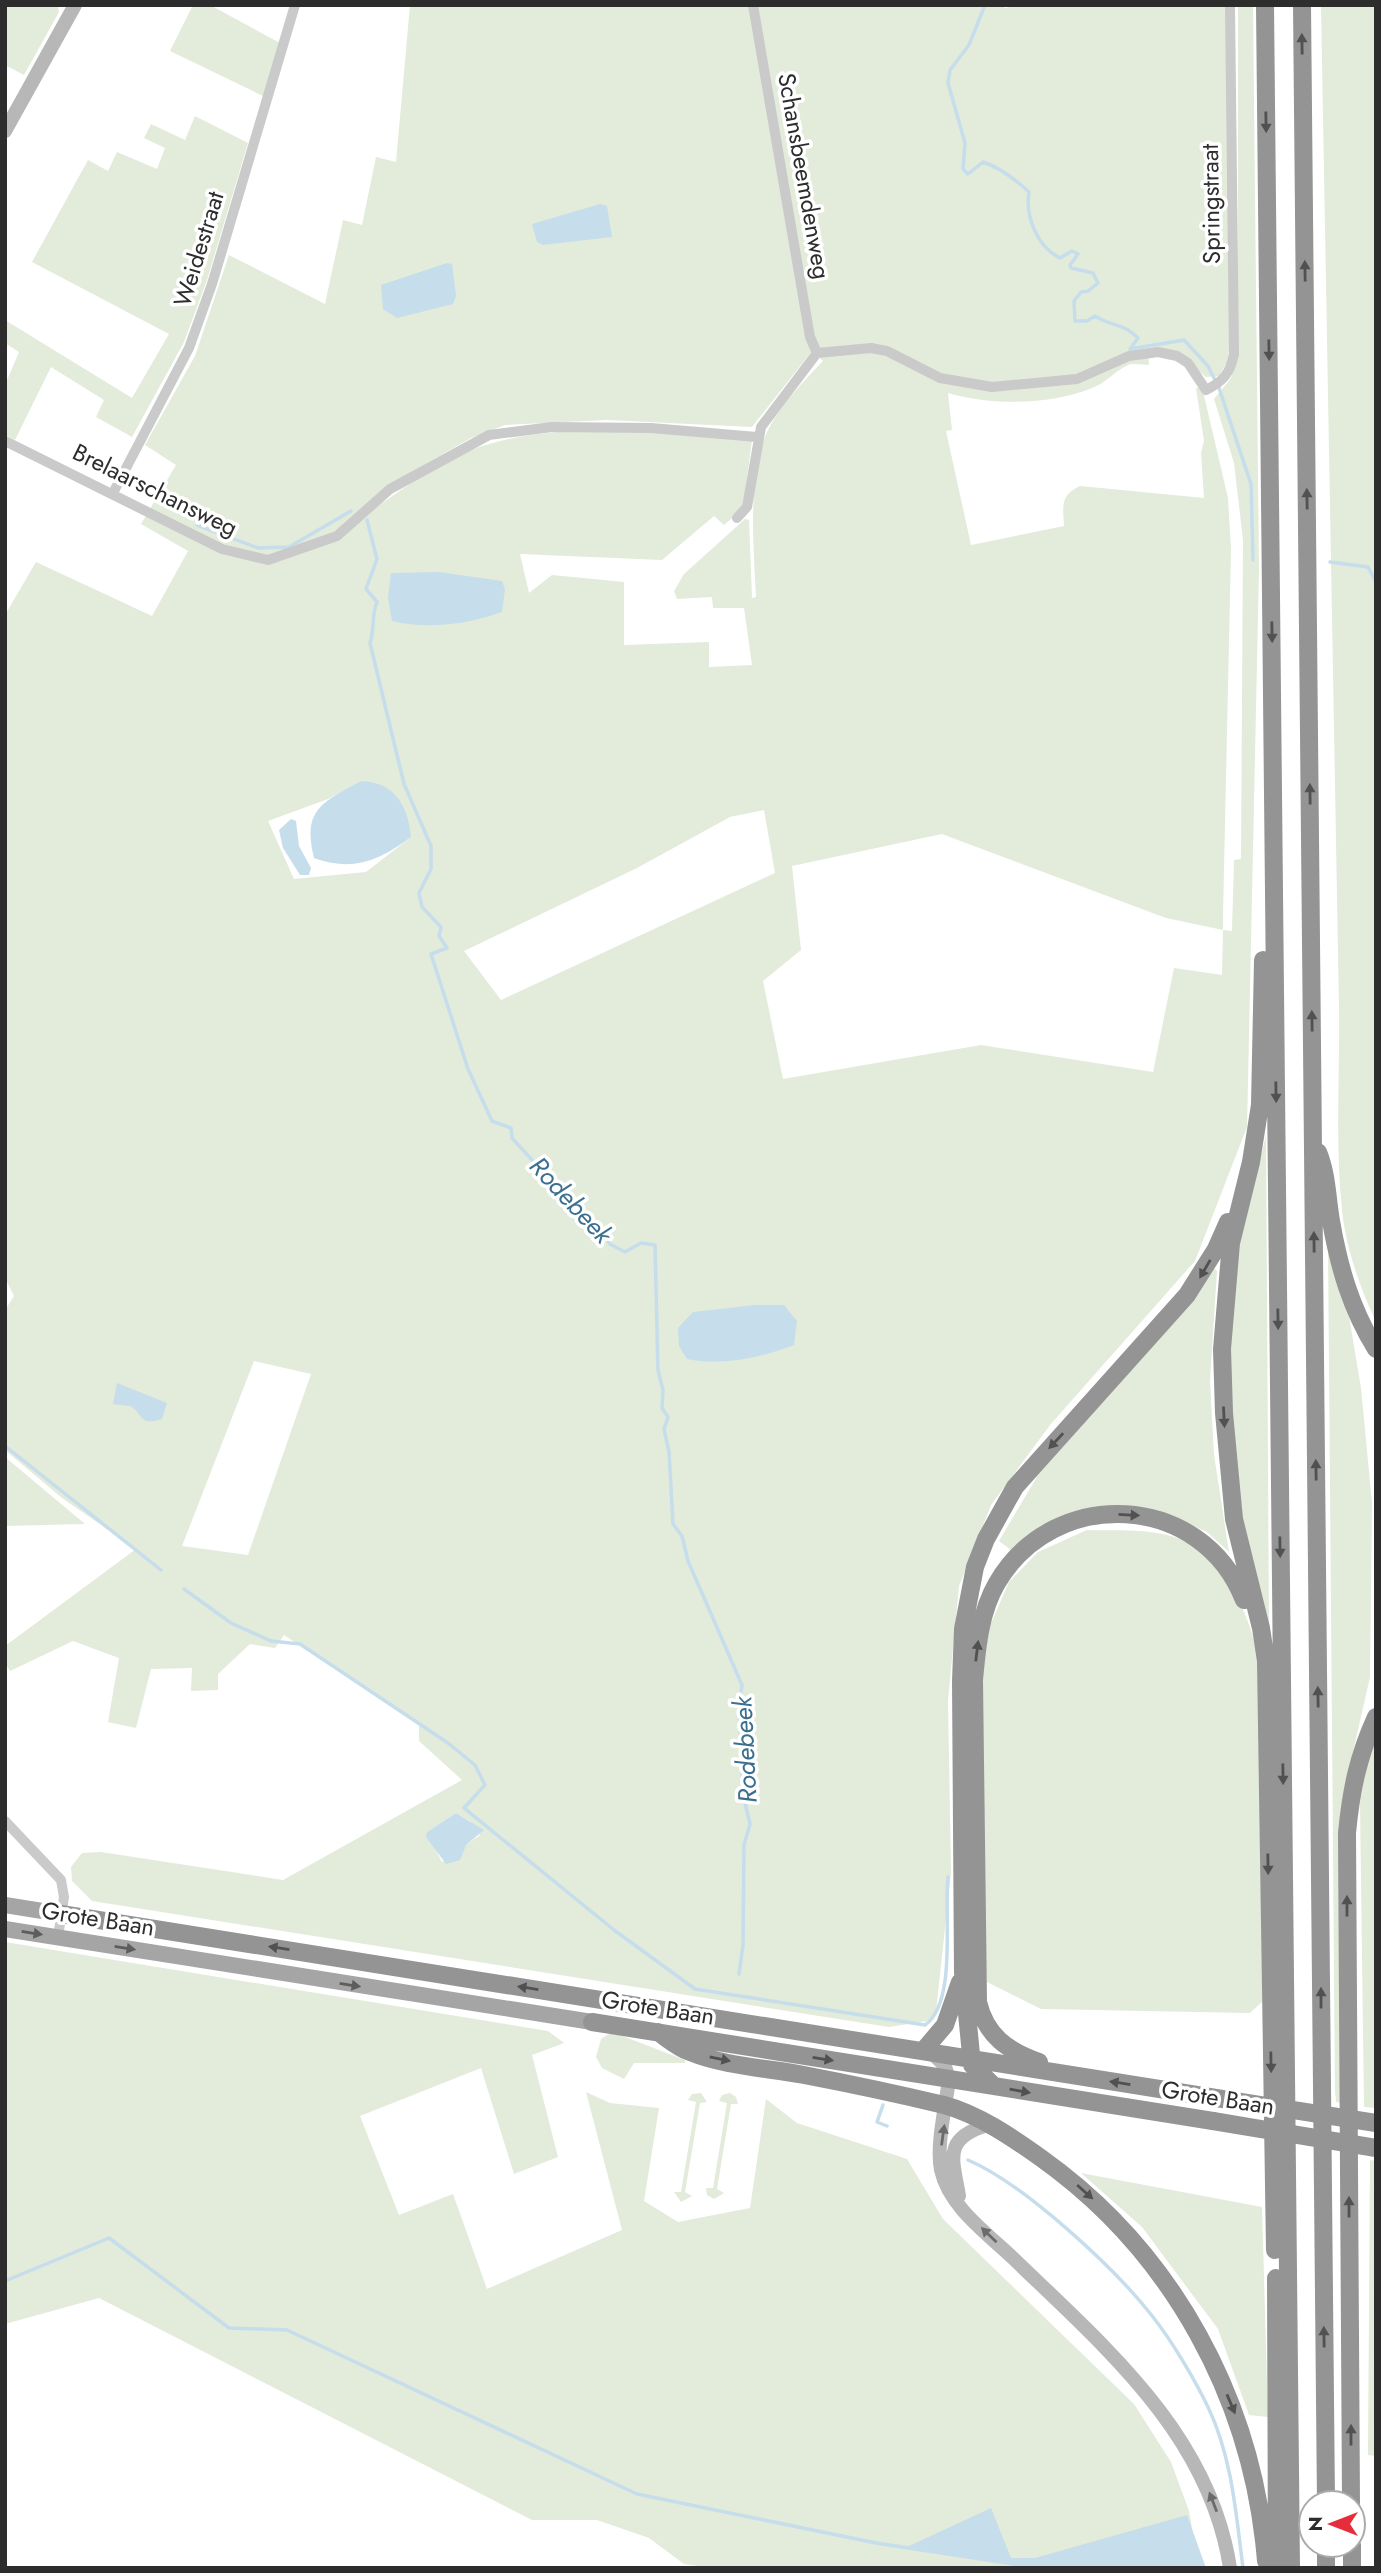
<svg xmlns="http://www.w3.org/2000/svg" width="1381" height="2573" font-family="Jost,sans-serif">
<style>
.green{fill:#e3ebda;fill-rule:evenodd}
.water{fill:#c6ddeb}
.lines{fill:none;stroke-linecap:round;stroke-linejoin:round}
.stream{stroke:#c6ddeb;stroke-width:3.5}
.street{stroke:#cacaca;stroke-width:10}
.secondary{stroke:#b7b7b7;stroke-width:14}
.primary{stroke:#a5a5a5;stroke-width:16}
.highway{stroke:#949494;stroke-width:18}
.highway-bridge{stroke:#949494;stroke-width:18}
.oneway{fill:#515151}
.oneway2{fill:#5d5d5d}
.oneway3{fill:#6b6b6b}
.labels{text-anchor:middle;stroke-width:7;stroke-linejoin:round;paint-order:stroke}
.street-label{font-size:24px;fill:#2d2d2d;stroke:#fff}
.water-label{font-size:26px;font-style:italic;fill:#3b6f8f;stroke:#fff}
</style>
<rect width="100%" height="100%" fill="#fff"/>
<path class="green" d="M5 5 58 6 59 12 24 75 5 65Z
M193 5H210L280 43 263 96 170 51Z
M410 5H1001L1005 8 1019 5H1227L1230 338 1228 360 1219 376 1206 377C1182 357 1182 349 1148 350L1149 365C1143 365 1133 363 1128 365 1115 371 1106 383 1092 388 1050 405 991 406 948 393L952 430 946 431 971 545 1064 526C1063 506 1060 495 1080 486L1204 498 1201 453 1204 441 1196 388 1202 387 1228 498 1231 549 1223 915V930L1232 931 1234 860 1241 859 1243 540 1234 463 1214 399 1231 378 1238 353V5H1253L1259 570 1247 1127 1195 1261 1050 1425 991 1505 959 1586 948 1700 951 1872 936 2012 927 2021 889 2027 92 1901 72 1881 71 1867 82 1853 101 1852 283 1880 462 1780 419 1741V1725L284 1635 275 1648 250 1644 218 1674V1690L191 1691 192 1668 151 1669 136 1728 108 1722 119 1658 73 1641 10 1671 5 1663V1646L136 1549 62 1498 5 1450V1310L14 1296 5 1278V615L36 562 152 616 188 551 141 524 176 465 145 445 195 356 229 255 325 304 343 220 362 225 376 157 396 162ZM812 351 823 361C804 381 782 403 769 428 746 473 754 548 756 597L752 598 749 520 745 519 684 574 674 591 677 599 712 597 713 608H744L752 665 709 667V642L624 645V582L552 575 529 593 520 554 662 560 714 516 724 525 743 509 752 440 742 437C654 433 555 419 471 450 438 462 408 486 379 505L388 485 471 438 505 425 607 420 752 427ZM361 781 411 837 366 872 294 879 268 821 328 799ZM764 810 775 873 501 1000 464 951 637 868 730 817ZM942 834 1166 918 1223 930 1222 975 1174 968 1153 1072 981 1045 783 1079 763 981 801 950 792 866ZM254 1361 311 1374 248 1555 182 1546ZM456 1813 470 1821 480 1835 442 1862 427 1832Z
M1321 5H1376V1322C1360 1288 1346 1248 1342 1210 1335 1143 1340 1074 1339 1007Z
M195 116 248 143 207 280 184 342 132 437 96 417 104 400 51 367 15 440 5 435V385L19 352 5 343V320L132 398 169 334 32 262 88 160 108 171 117 152 157 169 165 148 144 138 151 124 185 140Z
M1266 1135 1269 1631C1231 1515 1214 1337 1243 1217 1249 1190 1260 1163 1266 1135Z
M1328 1245 1349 1316 1361 1388 1372 1503 1370 1677 1352 1756 1341 1827 1344 2103 1336 2102 1335 2090Z
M1214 1268 1217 1271 1210 1380 1214 1455 1229 1552 1207 1532 1182 1521H1056L1011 1550 999 1541 1038 1475 1184 1310Z
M5 1457 85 1524 5 1526Z
M1087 1530C1116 1531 1149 1528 1177 1538 1215 1552 1245 1603 1254 1641 1264 1677 1260 1720 1260 1757 1262 1839 1262 1920 1262 2002L1250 2013 1041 2009 983 1980 979 1683 989 1628 1009 1582 1038 1552Z
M1376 1740V2108L1364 2107 1360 1803 1366 1768Z
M5 1942 548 2031 564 2043 532 2055 558 2157 514 2174 481 2068 360 2116 399 2215 453 2194 487 2289 622 2230 586 2092 610 2103 659 2108 644 2201 678 2222 750 2208 766 2099 797 2123 907 2159 943 2219 1134 2404 1171 2462 1189 2511 1199 2568H711L684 2564 649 2538 597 2520H532L99 2298 5 2324Z
M612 2032 685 2060V2063H634L624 2079 602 2068 596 2057 601 2039Z
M701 2093 707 2102 700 2103 685 2192 692 2196 681 2202 674 2192H681L696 2102 688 2100 692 2094Z
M730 2093 736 2097 738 2104H731L717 2189 724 2193 714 2199 707 2195 706 2188H713L727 2103 719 2101 722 2095Z
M1370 2160 1376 2161V2456L1368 2455Z
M1081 2173 1262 2207 1268 2417 1249 2415 1218 2329 1142 2227Z"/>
<path class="water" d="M600 204 607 206 612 237 543 245 537 242 532 224Z
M447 263 452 264 456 296 453 304 397 318 383 309 381 285Z
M439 572 502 581 505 589 502 612C468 624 428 630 392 621L388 598 391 573Z
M361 781C395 782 408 806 411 837 379 861 353 872 314 858 302 810 322 802 361 781Z
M291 819 296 821 299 846 311 868 309 875H300L283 848 279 830Z
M755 1305H784L797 1321 794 1345C760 1358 724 1366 687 1359L679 1346 678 1328 693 1312Z
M117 1383 167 1403 162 1419C138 1426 145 1415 130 1406L113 1404Z
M456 1813 484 1830 466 1845 460 1860 446 1864 426 1837 427 1832Z
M991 2508 1011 2558H1035L1187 2515 1206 2568H1039L907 2547Z"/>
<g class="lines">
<path class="stream" d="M985 5 969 45 950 70 948 83 965 143 963 169 968 174 983 162C1001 168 1015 179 1029 192 1025 216 1037 247 1060 258L1072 251 1078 254 1070 265 1071 268 1093 273 1098 283 1088 291 1081 292 1074 301 1075 321H1087L1095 316C1114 328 1120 321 1138 338L1130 349 1184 340 1208 366 1215 380
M1219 388 1251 484 1253 560
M367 520 377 559 366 589 377 602C371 617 375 628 370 643L404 784 431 846V869L419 893 422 907 441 927 439 936 447 948 431 954 468 1069 492 1121 511 1128 512 1138 572 1204 584 1210 590 1225 602 1232 610 1244 625 1252 641 1243 655 1245 658 1370 663 1390 662 1408 668 1417 664 1429 669 1452 673 1524 682 1536 688 1561 742 1685 739 1707 743 1795 750 1824 744 1845 743 1945 739 1974
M197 525 258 548 289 547 351 511
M1330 562 1368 567 1376 582
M5 1446 161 1570
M184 1589 231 1623 271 1641 300 1644 448 1743 475 1765 485 1785 464 1808 614 1930 695 1989 925 2025C957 2003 944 1916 948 1877
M883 2105 877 2122 887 2126
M968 2160C1024 2184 1115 2268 1153 2317 1172 2341 1195 2380 1208 2407 1232 2457 1236 2514 1243 2568
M5 2281 109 2238 229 2328 287 2330 637 2494 876 2543 1039 2568"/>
<path class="street" d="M753 5 810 337 817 353
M817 353 871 348 887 351 940 378 992 387 1077 379 1129 356 1158 352 1177 356 1188 363 1206 390C1224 381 1230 373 1234 354L1230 5
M5 441 222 549 268 560 337 536 390 489 489 435 552 427 651 428 757 437
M113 493 189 348 212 284 295 5
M737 518 747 507 761 427 817 353
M5 1821 61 1880 64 1897 58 1937"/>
<path class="secondary" d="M5 131 75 5
M931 2052 945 2066 949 2079C946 2105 936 2145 941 2170 949 2207 988 2234 1014 2259 1106 2348 1210 2435 1230 2568
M959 2196C953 2159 942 2139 987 2125"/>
<path class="primary" d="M5 1905 61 1914
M5 1929 592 2022"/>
<path class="highway" d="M1265 5 1291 2568
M1302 5 1326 2503
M1263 960 1260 1105 1251 1162 1231 1243 1222 1349 1224 1413 1234 1519 1261 1628 1266 1661 1275 2250
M1318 1152C1327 1174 1327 1197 1331 1221 1339 1267 1351 1309 1376 1349
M61 1914 1216 2098
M592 2022 1213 2121
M658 2032C668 2039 678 2048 690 2052 724 2066 767 2068 804 2075 851 2084 898 2094 944 2105 978 2114 1013 2138 1041 2158 1173 2252 1253 2400 1266 2561
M923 2051 945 2025 960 1982
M1039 2062C1008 2051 986 2036 978 2002L974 1680C977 1647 980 1612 997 1583 1054 1485 1202 1492 1244 1600
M994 2086 972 2065 963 1972 961 1681 963 1629 975 1567 986 1539 1015 1487 1187 1295 1216 1249 1228 1222
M1276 2278 1277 2568
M1351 2503 1347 1833C1351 1791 1358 1756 1376 1717
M1326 2545V2568
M1352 2545V2568"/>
<path class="highway-bridge" d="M1216 2098 1376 2123
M1213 2121 1376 2148"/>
</g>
<defs><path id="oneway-solid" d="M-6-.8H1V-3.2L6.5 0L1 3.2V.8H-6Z" transform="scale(1.75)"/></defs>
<g class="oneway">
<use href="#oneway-solid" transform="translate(1302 44) rotate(-91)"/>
<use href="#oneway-solid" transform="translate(1266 122) rotate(89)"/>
<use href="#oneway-solid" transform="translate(1305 271) rotate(-91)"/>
<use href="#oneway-solid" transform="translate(1269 350) rotate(89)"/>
<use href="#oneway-solid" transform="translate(1307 499) rotate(-91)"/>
<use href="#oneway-solid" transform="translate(1272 632) rotate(89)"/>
<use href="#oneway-solid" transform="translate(1310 794) rotate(-91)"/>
<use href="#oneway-solid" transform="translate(1312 1021) rotate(-91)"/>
<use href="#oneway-solid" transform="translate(1276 1092) rotate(89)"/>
<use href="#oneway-solid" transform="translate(1314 1242) rotate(-91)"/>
<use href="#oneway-solid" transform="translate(1205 1269) rotate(120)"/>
<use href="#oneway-solid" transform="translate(1278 1319) rotate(89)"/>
<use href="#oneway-solid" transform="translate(1224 1417) rotate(87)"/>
<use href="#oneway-solid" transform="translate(1056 1441) rotate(133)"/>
<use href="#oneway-solid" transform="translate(1316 1470) rotate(-91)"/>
<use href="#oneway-solid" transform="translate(1129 1515) rotate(3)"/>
<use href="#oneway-solid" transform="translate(1280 1547) rotate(89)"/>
<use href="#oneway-solid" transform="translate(977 1651) rotate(-83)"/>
<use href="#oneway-solid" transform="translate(1318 1697) rotate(-91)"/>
<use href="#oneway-solid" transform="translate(1283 1774) rotate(89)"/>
<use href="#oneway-solid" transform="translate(1268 1864) rotate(89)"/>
<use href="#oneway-solid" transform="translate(1347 1906) rotate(-90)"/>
<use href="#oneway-solid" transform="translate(279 1948) rotate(-171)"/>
<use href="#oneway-solid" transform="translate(528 1988) rotate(-171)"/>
<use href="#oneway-solid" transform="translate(1321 1998) rotate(-90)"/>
<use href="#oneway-solid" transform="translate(720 2059) rotate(11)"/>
<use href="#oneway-solid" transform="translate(823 2059) rotate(9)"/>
<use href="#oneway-solid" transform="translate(1271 2062) rotate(89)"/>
<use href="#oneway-solid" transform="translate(1120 2083) rotate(-171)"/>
<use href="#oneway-solid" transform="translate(1020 2091) rotate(10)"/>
<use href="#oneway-solid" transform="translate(1085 2192) rotate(42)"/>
<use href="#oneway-solid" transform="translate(1349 2207) rotate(-90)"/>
<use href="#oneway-solid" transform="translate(1324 2337) rotate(-91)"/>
<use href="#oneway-solid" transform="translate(1231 2404) rotate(67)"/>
<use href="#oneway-solid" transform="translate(1351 2435) rotate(-90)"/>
</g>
<g class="oneway2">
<use href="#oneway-solid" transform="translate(32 1933) rotate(9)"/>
<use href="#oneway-solid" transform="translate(125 1948) rotate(9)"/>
<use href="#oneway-solid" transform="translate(350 1985) rotate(9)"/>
</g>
<g class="oneway3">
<use href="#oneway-solid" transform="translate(943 2135) rotate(-82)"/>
<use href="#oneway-solid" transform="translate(989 2235) rotate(-136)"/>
<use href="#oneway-solid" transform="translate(1213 2502) rotate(-111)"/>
</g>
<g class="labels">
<g class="street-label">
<text transform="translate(804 176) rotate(80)" y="8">Schansbeemdenweg</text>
<text transform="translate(1211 204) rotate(-91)" y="8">Springstraat</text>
<text transform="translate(199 249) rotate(-73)" y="8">Weidestraat</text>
<text transform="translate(155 490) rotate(26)" y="8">Brelaarschansweg</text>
<text transform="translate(98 1919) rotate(9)" y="8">Grote Baan</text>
<text transform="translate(658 2008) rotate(9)" y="8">Grote Baan</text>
<text transform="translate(1218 2098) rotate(9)" y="8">Grote Baan</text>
</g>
<g class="water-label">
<text transform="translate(571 1200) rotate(47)" y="9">Rodebeek</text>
<text transform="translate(745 1750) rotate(-93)" y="9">Rodebeek</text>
</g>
</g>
<rect width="1381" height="2573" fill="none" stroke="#2d2d2d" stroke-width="14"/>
<g transform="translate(1332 2524) rotate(270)"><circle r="33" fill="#ffffff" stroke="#ababab" stroke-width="2"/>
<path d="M0-5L12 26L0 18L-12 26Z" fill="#e62d3b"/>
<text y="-10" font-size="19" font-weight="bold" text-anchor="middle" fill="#2d2d2d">N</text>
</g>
</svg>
